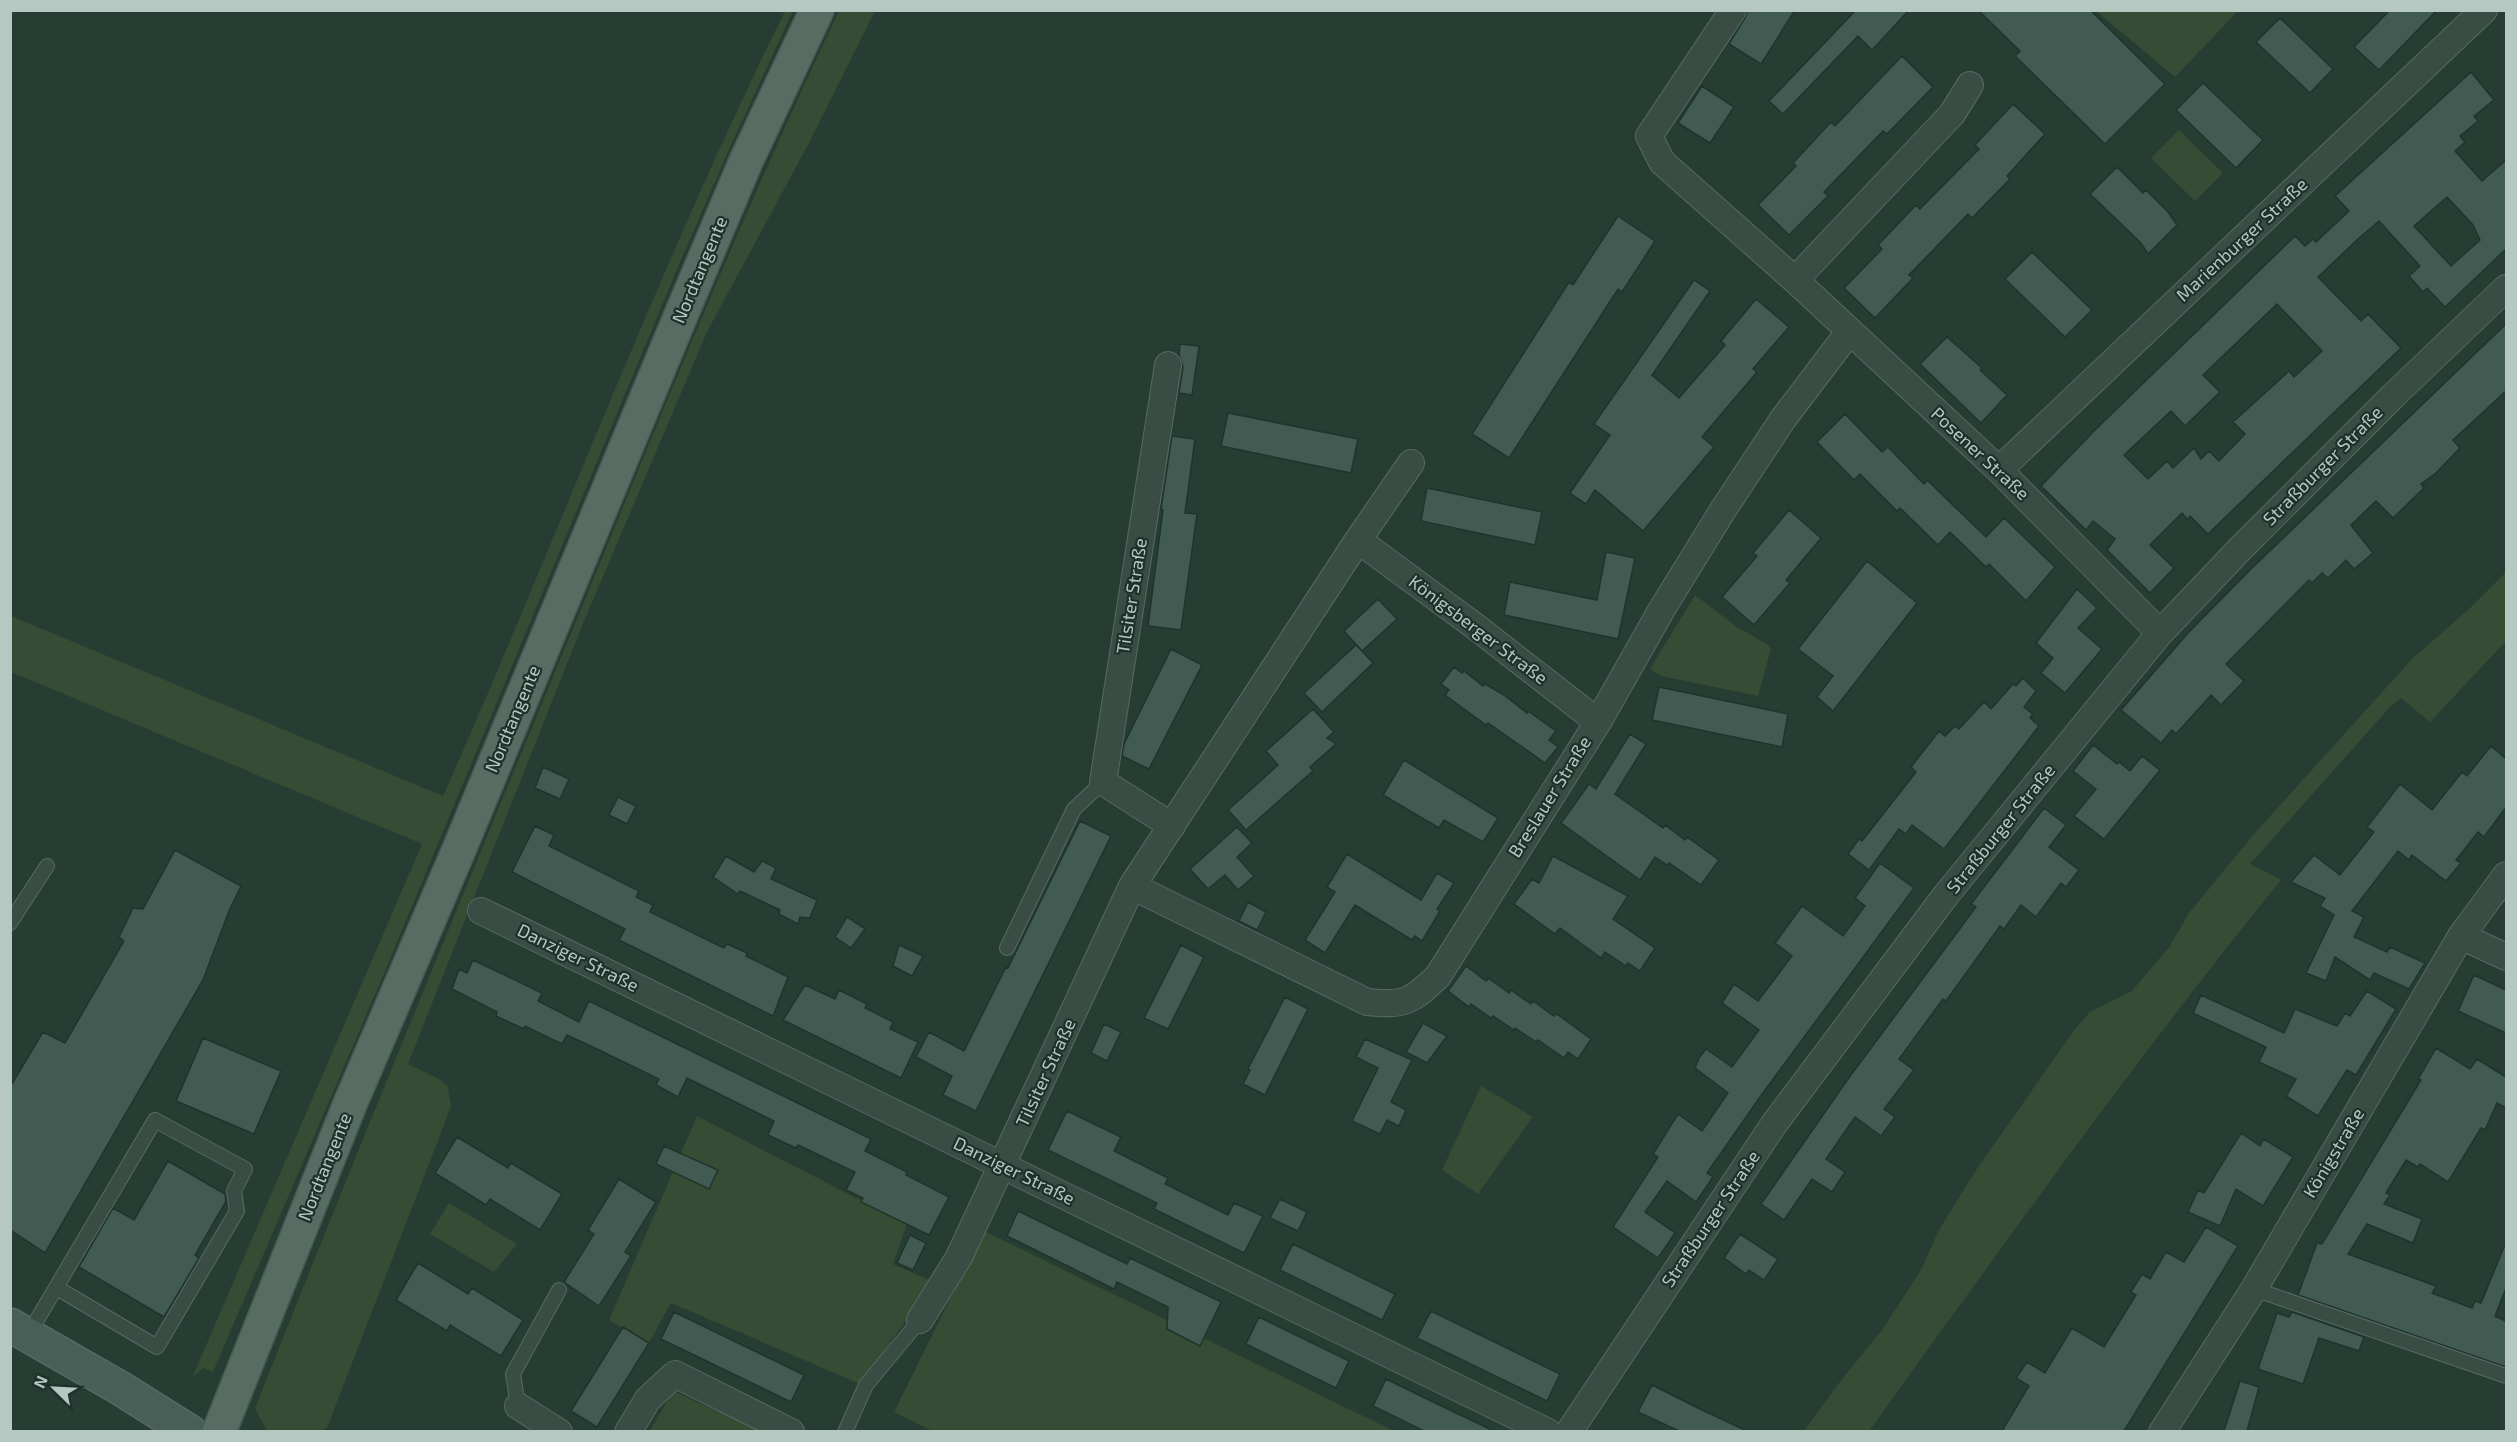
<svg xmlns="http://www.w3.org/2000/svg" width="2517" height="1442" font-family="'Exo 2',sans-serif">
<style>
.green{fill:#374c35}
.building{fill:#425b52;stroke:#20342c;stroke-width:1.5;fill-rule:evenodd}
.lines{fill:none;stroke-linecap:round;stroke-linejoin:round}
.lane-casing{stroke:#576b63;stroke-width:16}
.street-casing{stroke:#576b63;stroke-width:28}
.secondary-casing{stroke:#576b63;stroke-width:36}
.primary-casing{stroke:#455951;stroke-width:36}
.lane{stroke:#394d45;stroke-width:14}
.street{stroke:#394d45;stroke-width:26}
.secondary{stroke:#475f57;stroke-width:33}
.primary{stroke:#576d64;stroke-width:33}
.labels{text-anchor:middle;stroke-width:4.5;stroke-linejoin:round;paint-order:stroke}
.street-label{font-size:18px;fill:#b5c8c1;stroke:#1e322a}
</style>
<rect width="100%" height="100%" fill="#253d33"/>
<path class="green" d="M785 11H793L731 145 678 267 383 976 213 1372 203 1368 192 1378 422 844 11 672V616L443 796C559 535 658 267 785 11Z
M839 11H875L809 143 707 332 582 626 408 1064 439 1079 448 1087 451 1107 327 1428 320 1431H267L255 1408C363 1136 474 867 586 597 667 400 747 203 839 11Z
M2096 11H2238L2175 77Z
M2179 130 2223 173 2195 201 2151 158Z
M2506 572V641L2430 722 2401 698 2391 706 2250 864 2281 880C2136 1058 2003 1246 1869 1431H1804L1842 1379 1882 1330 1921 1270 1938 1232 1972 1176 2075 1029 2090 1012 2132 991 2170 946 2189 913 2254 834 2412 659 2469 609Z
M1695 595 1737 627 1767 644 1771 649 1758 696 1661 676 1650 669Z
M1481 1086 1533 1117 1478 1194 1442 1170Z
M697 1116 907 1224 893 1264 934 1282 860 1384 671 1303 649 1343 609 1320Z
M449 1203 517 1244 494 1272 430 1234Z
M984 1231 1394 1431 935 1432 894 1412Z
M673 1391 762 1431 649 1432Z"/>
<path class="building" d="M1748 10H1795L1761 64 1729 44 1745 18Z
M1856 10H1909L1872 50 1858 36 1783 114 1769 101Z
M1978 10H2090L2165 84 2105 144 2015 56 2020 51Z
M2390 10H2437L2379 70 2354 47Z
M2280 18 2333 69 2310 93 2256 42Z
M1902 56 1933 87 1887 134 1883 131 1824 192 1828 196 1789 235 1758 205 1796 166 1793 163 1831 122 1835 126Z
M2471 72 2494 100 2474 116 2478 121 2460 136 2465 142 2455 151 2482 181 2506 160V249L2445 307 2427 288 2423 292 2409 276 2420 266 2379 221 2358 239 2318 277 2361 321 2368 314 2401 348 2208 534 2190 516 2188 520 2182 513 2150 545 2174 568 2150 593 2107 550 2115 539 2093 521 2086 530 2041 486 2096 429 2295 236 2305 246 2313 239 2316 242 2349 211 2335 196ZM2447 197 2473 225 2480 240 2451 266 2414 226ZM2277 304 2322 351 2294 377 2289 371 2233 422 2245 434 2219 461 2209 451 2201 459 2194 448 2173 468 2167 461 2148 479 2124 455 2171 411 2185 426 2220 392 2203 375Z
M2203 83 2263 140 2236 168 2176 110Z
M1702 86 1734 107 1710 143 1678 123Z
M2013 104 2045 134 2007 176 2010 179 1972 218 1968 214 1909 275 1913 278 1875 318 1844 288 1882 249 1878 245 1916 205 1920 209 1979 149 1975 145Z
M2117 167 2143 193 2146 190 2168 212 2177 225 2148 254 2141 243 2090 194Z
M1618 216 1655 241 1622 292 1618 289 1509 458 1472 434 1569 282 1573 285Z
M2032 252 2092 310 2065 337 2005 279Z
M1694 280 1710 291 1652 375 1679 398 1725 345 1721 341 1756 299 1789 327 1753 369 1757 372 1702 437 1714 447 1643 531 1595 490 1586 504 1570 493 1610 435 1594 424Z
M2506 324V391L2453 440 2460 448 2436 473 2421 484 2424 488 2393 518 2376 501 2351 525 2373 553 2354 569 2346 560 2328 578 2322 573 2312 583 2309 580 2226 664 2244 681 2221 705 2211 695 2176 734 2172 730 2161 743 2121 710 2188 633 2250 570Z
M1947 337 1982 368 1980 370 2007 395 1981 423 1920 364Z
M1180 344 1199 346 1192 395 1179 393 1183 367 1179 355Z
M1228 413 1358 439 1351 473 1221 446Z
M1845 414 1882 452 1888 447 1924 484 1927 480 1986 537 2004 518 2055 567 2026 601 1989 564 1986 567 1950 532 1938 545 1900 508 1897 511 1860 474 1854 480 1817 442Z
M1172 436 1195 439 1185 513 1197 514 1181 630 1148 626 1163 510 1161 509Z
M1427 488 1542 512 1535 545 1421 521Z
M1789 510 1821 538 1786 580 1790 583 1754 625 1722 597 1757 556 1753 553Z
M1606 552 1635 558 1618 639 1504 615 1510 582 1597 600Z
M1867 561 1917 603 1833 711 1817 697 1833 676 1798 649Z
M2077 589 2097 608 2078 628 2102 649 2065 693 2041 673 2053 658 2036 643Z
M1378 599 1397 619 1362 651 1373 663 1322 712 1304 693 1356 645 1362 651 1344 631Z
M1171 649 1202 665 1149 769 1122 756 1124 744Z
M1454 667 1462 673 1464 671 1483 686 1485 684 1504 695 1527 713 1528 711 1556 731 1549 740 1558 747 1545 763 1488 723 1486 725 1445 695 1449 690 1441 684Z
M2023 678 2036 691 2024 707 2033 714 2030 718 2039 726 1944 849 1912 825 1906 834 1899 829 1869 870 1848 854 1859 839 1862 841 1916 772 1911 767 1939 731 1945 736 1955 726 1959 729 1984 702 1991 709 2013 684 2016 686Z
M1659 687 1788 714 1782 747 1652 720Z
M1313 709 1334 732 1327 738 1336 744 1310 767 1313 771 1246 830 1228 810 1278 765 1266 751Z
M1630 734 1646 744 1615 794 1663 828 1665 825 1685 840 1687 837 1719 860 1701 885 1669 863 1667 865 1655 857 1640 880 1561 823 1589 784 1596 789Z
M2093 745 2117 764 2119 762 2130 771 2142 756 2160 770 2104 839 2074 816 2096 789 2073 771Z
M2491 746 2506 759V807L2484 837 2478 832 2456 860 2461 863 2446 881 2412 855 2409 860 2398 851 2352 911 2364 917 2354 937 2387 952 2390 947 2425 963 2409 989 2374 973 2370 980 2335 957 2326 981 2306 973 2334 915 2320 906 2325 898 2291 882 2314 855 2340 875 2374 832 2367 827 2400 784 2432 810 2462 772 2467 776Z
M1404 760 1498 818 1483 842 1444 820 1439 828 1383 795Z
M543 767 569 779 560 799 535 788Z
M618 797 636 806 627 824 609 815Z
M2044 808 2066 825 2049 847 2079 870 2066 887 2061 883 2036 917 2021 905 2004 929 2000 926 1946 1001 1943 999 1899 1059 1914 1070 1884 1109 1895 1117 1881 1136 1855 1117 1826 1159 1845 1172 1832 1192 1812 1179 1784 1220 1761 1204 1848 1079 1976 907 1971 904Z
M1080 821 1111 836 976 1111 943 1095 952 1076 916 1057 929 1032 964 1051 1006 967 1008 968Z
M535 826 554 835 549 846 639 891 636 897 653 905 650 912 724 948 727 944 747 953 746 956 788 977 773 1016 619 940 625 929 512 872Z
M1237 827 1252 843 1237 857 1254 876 1238 890 1225 875 1208 889 1190 869Z
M175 850 241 886 229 911 203 980 45 1253 10 1230V1087L43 1032 65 1043 124 941 119 937 133 908 143 909Z
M1347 854 1421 900 1437 873 1454 883 1437 909 1440 911 1422 941 1415 936 1412 940 1355 905 1325 953 1305 940 1335 892 1327 887Z
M726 856 754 872 762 861 776 868 771 879 817 900 810 918 800 917 798 924 779 914 780 910 740 891 738 894 713 877Z
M1553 856 1628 896 1613 919 1655 948 1640 971 1628 963 1626 966 1605 952 1601 958 1560 928 1555 934 1514 904 1532 879 1539 883Z
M1880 863 1914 888 1760 1097 1707 1173 1713 1177 1696 1202 1667 1181 1645 1212 1675 1233 1658 1258 1613 1227 1658 1157 1653 1154 1678 1114 1702 1131 1728 1093 1695 1068 1699 1058 1706 1049 1732 1067 1759 1030 1722 1003 1734 984 1758 1001 1792 956 1775 943 1802 906 1843 936 1865 906 1855 898Z
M1248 902 1266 912 1257 930 1239 921Z
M847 917 865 929 851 948 835 937Z
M899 945 923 956 912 976 893 966Z
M1181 945 1204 957 1168 1029 1144 1018Z
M473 960 542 993 538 1001 579 1022 589 1001 871 1139 865 1151 907 1172 906 1175 949 1197 929 1235 861 1202 863 1198 846 1190 855 1172 798 1145 796 1148 768 1135 774 1121 687 1078 678 1097 656 1085 659 1079 599 1050 567 1035 562 1044 525 1026 524 1029 496 1016 497 1012 452 989 459 969 467 973Z
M1466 966 1486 981 1488 978 1509 993 1511 990 1531 1004 1533 1001 1554 1016 1557 1014 1591 1039 1578 1059 1568 1052 1564 1058 1538 1040 1536 1042 1515 1028 1514 1030 1493 1016 1491 1018 1471 1004 1469 1007 1448 991Z
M2474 975 2506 990V1033L2458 1011Z
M805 985 835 999 839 990 867 1004 865 1008 893 1022 890 1029 918 1042 901 1078 783 1020Z
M2367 991 2396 1009 2356 1075 2347 1070 2318 1116 2286 1096 2296 1079 2259 1062 2266 1047 2193 1013 2201 995 2284 1033 2295 1009 2337 1026 2345 1013 2350 1016Z
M1285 997 1308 1009 1265 1095 1243 1084 1250 1070 1248 1069Z
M1423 1023 1447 1036 1427 1063 1406 1052Z
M1104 1024 1121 1032 1107 1061 1091 1053Z
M203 1038 281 1071 254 1134 176 1101Z
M1365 1039 1412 1060 1391 1102 1406 1110 1399 1126 1387 1120 1380 1134 1352 1121 1378 1068 1356 1057Z
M2436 1048 2470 1069 2477 1059 2506 1077V1108L2497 1103 2485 1130 2481 1128 2448 1182 2420 1164 2418 1167 2406 1160 2386 1193 2390 1195 2384 1204 2422 1219 2413 1243 2367 1224 2348 1254 2436 1286 2432 1293 2472 1308 2475 1301 2481 1303 2506 1242V1288L2495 1316 2506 1321V1367L2298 1295 2317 1243 2322 1244 2421 1080 2418 1079Z
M1067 1111 1121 1137 1114 1151 1168 1178 1165 1184 1228 1215 1234 1203 1263 1216 1244 1253 1154 1209 1157 1203 1048 1150Z
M2241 1133 2260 1146 2263 1140 2267 1141 2293 1157 2263 1206 2236 1189 2220 1226 2188 1212 2198 1190 2204 1193Z
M457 1137 508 1168 511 1163 562 1194 540 1230 490 1199 486 1205 435 1173Z
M664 1146 718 1170 709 1189 656 1164Z
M168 1161 225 1194 226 1201 195 1255 199 1258 164 1317 79 1267 113 1208 134 1220Z
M619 1179 656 1202 625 1252 631 1256 599 1306 564 1282 594 1234 588 1230Z
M1280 1199 1307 1212 1298 1231 1270 1218Z
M1018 1211 1127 1264 1130 1258 1221 1302 1200 1346 1167 1329 1168 1307 1117 1282 1114 1289 1007 1236Z
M2206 1227 2238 1246 2124 1431H2002L2029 1386 2016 1378 2027 1362 2045 1373 2072 1328 2104 1347 2136 1295 2131 1292 2142 1274 2150 1279 2166 1252 2184 1262Z
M1740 1234 1778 1259 1764 1280 1749 1270 1746 1274 1724 1258Z
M910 1235 926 1243 913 1270 897 1263Z
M1293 1244 1395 1294 1382 1320 1280 1270Z
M418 1263 468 1294 472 1288 523 1320 501 1356 450 1325 447 1331 396 1300Z
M1431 1311 1560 1374 1547 1401 1417 1338Z
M674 1312 804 1375 791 1402 661 1339Z
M2292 1312 2364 1337 2359 1351 2319 1338 2303 1384 2258 1369 2277 1313 2289 1317Z
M1259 1317 1349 1361 1336 1388 1246 1344Z
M623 1327 649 1343 597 1427 571 1411Z
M1386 1379 1431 1401 1494 1431H1424L1373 1406Z
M2240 1381 2259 1387 2247 1431H2224Z
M1652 1385 1700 1409 1747 1431H1679L1638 1412Z"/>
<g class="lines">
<defs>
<path id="lane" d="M10 923 47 866
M1007 948 1074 809 1103 782
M2254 1289 2506 1376
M28 1335 155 1120 245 1169 234 1191 237 1211 157 1347 57 1288
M518 1406 513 1374 559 1290
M845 1432 866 1385 920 1320"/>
<path id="street" d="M1733 10 1649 136 1662 162 1795 280 1999 470 2160 633
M1795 280 1952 114 1970 85
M1168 365 1103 782 1172 826
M1999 470 2484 10
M1358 540 1476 627 1598 722
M1132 886 1367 1002C1404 1006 1411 1002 1438 976L1598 722 1662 609 1723 510 1783 419 1849 332
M481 911 1548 1432
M2461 936 2506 957
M920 1320 959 1257 1132 886 1358 540 1411 463
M518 1406 559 1432
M628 1432 648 1399 675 1374 791 1432
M1569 1432 1774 1124 1946 895 2160 633 2240 549 2394 395 2506 288
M2162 1432 2254 1289 2461 936 2506 875"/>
<path id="secondary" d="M10 1325 120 1388 190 1432"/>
<path id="primary" d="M219 1432 350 1104 458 852 681 315 746 161 817 10"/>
</defs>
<use href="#lane" class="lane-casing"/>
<use href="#street" class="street-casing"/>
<use href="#secondary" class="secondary-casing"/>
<use href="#primary" class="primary-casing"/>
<use href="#lane" class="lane"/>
<use href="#street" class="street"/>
<use href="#secondary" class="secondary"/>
<use href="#primary" class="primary"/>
</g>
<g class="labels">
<g class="street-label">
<text transform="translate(2242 240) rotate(-43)" y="6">Marienburger Straße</text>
<text transform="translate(700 270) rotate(-67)" y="6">Nordtangente</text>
<text transform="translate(1980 454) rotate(43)" y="6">Posener Straße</text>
<text transform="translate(2323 466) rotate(-45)" y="6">Straßburger Straße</text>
<text transform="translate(1132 596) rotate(-81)" y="6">Tilsiter Straße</text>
<text transform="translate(1478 630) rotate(37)" y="6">Königsberger Straße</text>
<text transform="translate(513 719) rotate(-67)" y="6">Nordtangente</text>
<text transform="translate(1550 797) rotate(-58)" y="6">Breslauer Straße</text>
<text transform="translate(2001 829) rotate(-51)" y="6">Straßburger Straße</text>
<text transform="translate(578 958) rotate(26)" y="6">Danziger Straße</text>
<text transform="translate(1046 1073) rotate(-65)" y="6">Tilsiter Straße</text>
<text transform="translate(2334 1153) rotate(-59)" y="6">Königstraße</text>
<text transform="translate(325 1167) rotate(-68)" y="6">Nordtangente</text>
<text transform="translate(1014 1171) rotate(26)" y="6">Danziger Straße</text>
<text transform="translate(1711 1219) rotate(-56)" y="6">Straßburger Straße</text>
</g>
</g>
<rect width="2517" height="1442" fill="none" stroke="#b5c8c1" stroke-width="24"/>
<g transform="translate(54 1388) rotate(294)" stroke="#1e322a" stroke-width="4.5" paint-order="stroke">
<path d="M0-4.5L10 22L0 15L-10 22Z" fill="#b5c8c1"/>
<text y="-9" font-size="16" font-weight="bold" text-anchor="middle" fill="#b5c8c1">N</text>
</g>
</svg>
